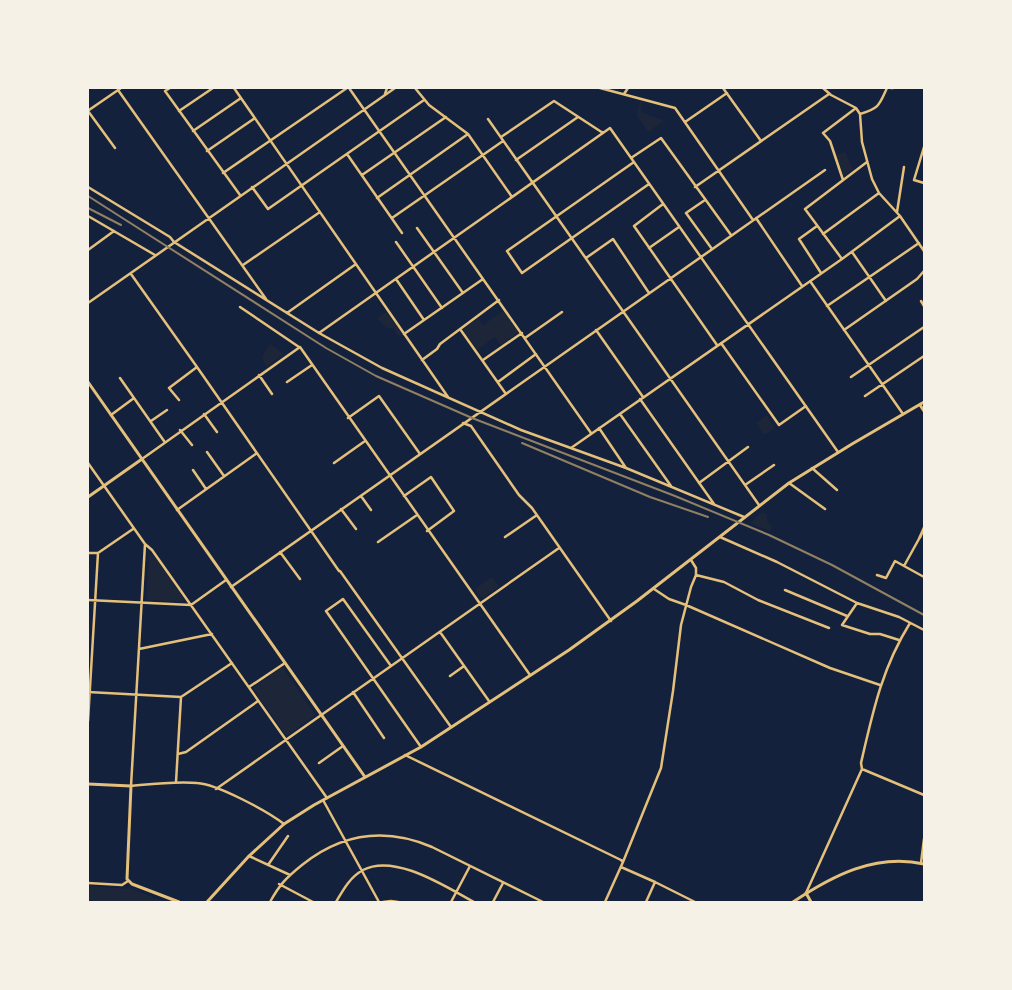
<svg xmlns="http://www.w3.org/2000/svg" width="1012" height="990" font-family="Commissioner,sans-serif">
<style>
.green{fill:#1d2539}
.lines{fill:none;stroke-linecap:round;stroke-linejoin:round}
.minor{stroke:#e5c07b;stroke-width:2.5}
.tertiary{stroke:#e5c07b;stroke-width:3}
.rail{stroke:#918062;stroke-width:2}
</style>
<rect width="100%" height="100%" fill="#14213d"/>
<path class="green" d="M640 102H642L641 112 664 121 648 132 637 115Z
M845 152 853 169 844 176 835 155Z
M503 311 518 331 517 334 501 345 495 337 477 350 464 332V329L478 318 483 325Z
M386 312 402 333 399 336 393 328H386L377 318Z
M270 344 284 354 266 367 262 357Z
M767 415 775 428 764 435 756 423Z
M762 512 766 514 768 522 772 526 770 531 750 523Z
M153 554 184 599 182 602 146 600 149 555Z
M492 577 499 586 483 598 480 596 475 589Z
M281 668H283L315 714 314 716 288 735 285 734 254 690V687Z
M88 886 132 889 165 902H88Z"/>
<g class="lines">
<path class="minor" d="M170 88 165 91 240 195
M234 88 448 397
M349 88 591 433
M415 88 429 105 468 134 512 197
M600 88 675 108 753 220
M723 88 761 141
M823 88 831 95 856 108 860 114 862 142 872 179 879 193 900 216 924 251
M891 88H893
M118 90 266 299
M385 94 387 88
M624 94 628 88
M89 110 121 88
M88 111 115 148
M179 111 213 88
M860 114C880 108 879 105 887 88
M488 119 759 505
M685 122 727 93
M193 131 241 98
M501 137 554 101 603 133
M924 147 914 180 924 183
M207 151 255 118
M347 154 402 233
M631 158 661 138 731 235
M516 160 578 117
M634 162 507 251 522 273 649 184
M223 173 347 88
M362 175 446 117
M843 180 830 141 823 133 856 108
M88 187 170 237 174 242 319 333 382 368 521 430 626 468 744 517
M252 187 268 209 424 100
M695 187 829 94
M377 198 468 134
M705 200 686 213 712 249
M663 204 634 226 717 345
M897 212 904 167
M88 216 155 255
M392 218 503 141
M756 218 802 286
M817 226 799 239 821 273
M417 228 463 293
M823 234 879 193
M396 242 442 308
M649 248 679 227
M88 250 114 231
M852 252 886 301
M586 258 613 239 649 293
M842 259 805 209 867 162
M243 265 320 212
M131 274 197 367 339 571
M396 279 424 320
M810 281 903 414
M921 301 924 306
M88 303 395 88
M827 306 919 243
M240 307 299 347
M287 313 356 264
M460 329 506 394
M596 330 643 397
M844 330 917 279 924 271
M319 333 610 128 838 452
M404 334 483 279
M525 338 562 312
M721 343 779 425 806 406
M422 360 437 349 440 344 499 300
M483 360 522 333
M259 375 272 394
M851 377 924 327
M120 378 164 441
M287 382 312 365
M498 382 536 354
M865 396 924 356
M640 399 714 504
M179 400 169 388 197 367
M204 414 217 432
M620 414 671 486
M111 415 134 398
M348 418 379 396 420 454
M151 421 167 410
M463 423 471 426 519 495 532 508 611 621
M599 428 626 468
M180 430 192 445
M571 448 842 259 900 216
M207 452 224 476
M142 459 300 347 530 675
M88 463 145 544 152 550 327 798
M334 463 365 441
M812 468 837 490
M193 470 206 489
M699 483 748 447
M789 483 825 509
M745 485 774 465
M361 496 371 510
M404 496 431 477 454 511 427 531
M341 509 356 529
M177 510 257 453
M505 537 537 515
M720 537 777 562 857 603 899 617 924 630
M378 542 417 515
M145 544 131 786C152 784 175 781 197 783 217 784 267 811 284 824
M280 552 300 579
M88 553H98L133 529
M904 566 920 537
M340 571 451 727
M696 575 724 582 758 600 829 628
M877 575 886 578 895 561 924 577
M231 587 825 170
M654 589 669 599 686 605 830 668 880 685
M785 590 847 616
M88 600 191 605 226 580
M857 603 842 625 870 634H880L899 640
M440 632 489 701
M139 649 212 634
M391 666 343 599 326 611 421 747
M450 676 464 666
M249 687 285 663
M88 692 181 697 232 663
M353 692 384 738
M88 721 98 553
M178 754 186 752 258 701
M405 755 621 860 623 862 605 902
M319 763 343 746
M862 769 924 795
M176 782 181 697
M216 789 559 548
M323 800 379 902
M249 856 290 875
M623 862 661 768 673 691 681 625 691 587 696 575V568L691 560
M921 863 924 839
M268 865 288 836
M621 867 655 882 695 902
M88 883 122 885 128 881
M279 884 313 902
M806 893 862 769 861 763C873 711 882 668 910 623
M270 902C280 884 286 878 302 865 342 833 385 827 432 847L543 902
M336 902C343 890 350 877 363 870 395 853 446 887 474 902
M383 902 391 901 398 902
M451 902 470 866
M493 902 503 883
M646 902 655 882"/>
<path class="tertiary" d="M88 382 365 777
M920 405 924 411
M88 497 142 459
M920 537 924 528
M88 784 131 786 127 879 132 884 179 902
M806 893 811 902
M207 902 249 856 284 824 314 805 421 747 569 650 637 601 789 483 852 444 924 402
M793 902C832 876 875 853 924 864"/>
<path class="rail" d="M88 196 326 348 376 376 472 418 675 496 769 535 832 565 924 615
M88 208 121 225
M522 443 650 497 708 517"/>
</g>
<rect width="1012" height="990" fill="none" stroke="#f6f1e7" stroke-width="178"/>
</svg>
